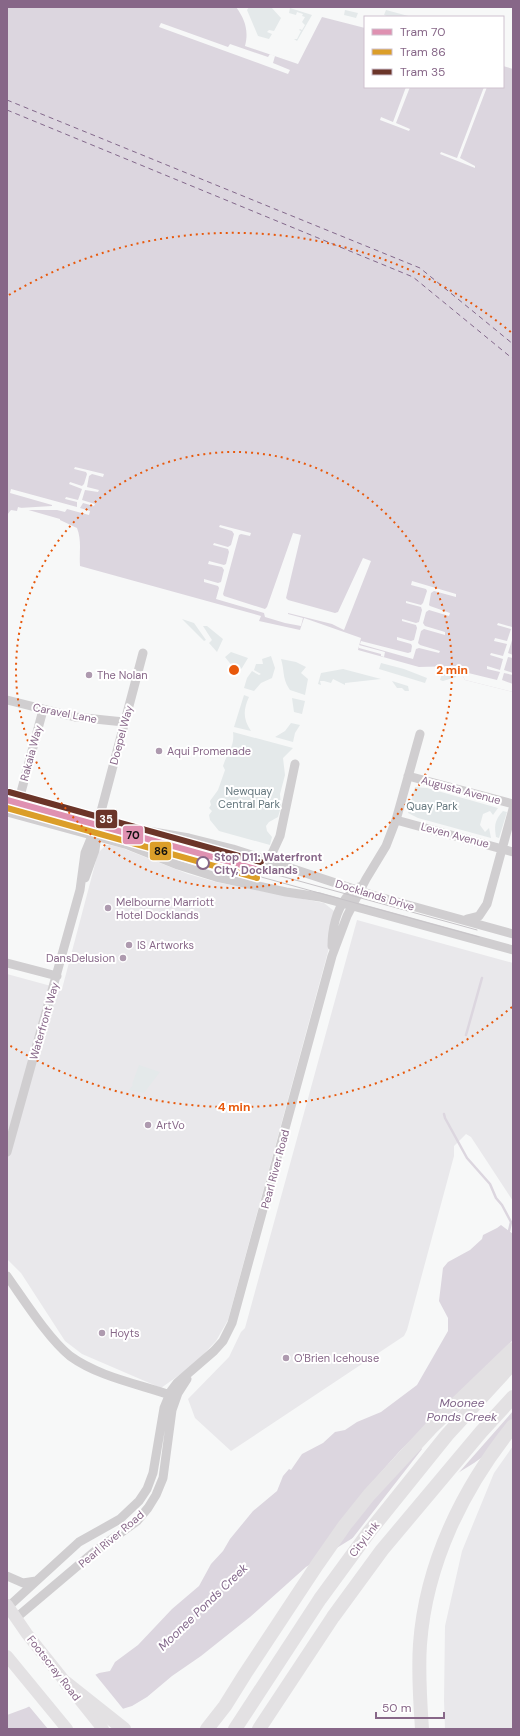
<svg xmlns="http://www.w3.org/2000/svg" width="520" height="1736" font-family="'DM Sans',sans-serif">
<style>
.built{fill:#e9e8eb}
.green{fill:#e4e9ea}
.water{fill:#dcd6df}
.pier{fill:#f7f8f8}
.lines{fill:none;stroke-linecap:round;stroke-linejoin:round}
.stream{stroke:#dcd6df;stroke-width:2.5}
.ferry{stroke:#83688b;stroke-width:1;stroke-dasharray:5 4;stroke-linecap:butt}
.minor{stroke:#d0ced0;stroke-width:9}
.major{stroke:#e3e1e3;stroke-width:12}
.highway{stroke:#e3e1e3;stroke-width:14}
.tram{stroke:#c7c4c8;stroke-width:1}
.tram-1-casing{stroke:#fff;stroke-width:9}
.tram-2-casing{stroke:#fff;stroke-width:9}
.tram-3-casing{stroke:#fff;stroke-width:9}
.tram-1{stroke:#df91b1;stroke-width:6}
.tram-2{stroke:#db9e29;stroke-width:6}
.tram-3{stroke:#6b3529;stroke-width:6}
.ring{fill:none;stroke:#e8590c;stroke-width:2;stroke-dasharray:2 4}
.poi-dot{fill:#ae9aaf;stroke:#fff;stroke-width:1.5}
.stop-dot{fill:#fff;stroke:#876788;stroke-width:2}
.labels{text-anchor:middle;stroke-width:4;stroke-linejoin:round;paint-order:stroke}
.poi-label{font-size:11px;fill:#876788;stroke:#fff;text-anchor:start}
.street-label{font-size:11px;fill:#876788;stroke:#fff}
.park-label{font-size:11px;fill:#66787f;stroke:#fff}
.stop-label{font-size:11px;font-weight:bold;fill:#876788;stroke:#fff;text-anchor:start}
.water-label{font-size:12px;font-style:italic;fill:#83688b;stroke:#fff}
.centre{fill:#e8590c;stroke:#fff;stroke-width:2}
.ring-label{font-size:12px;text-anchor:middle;font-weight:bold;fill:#e8590c;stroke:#fff;stroke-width:4;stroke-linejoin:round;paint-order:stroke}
.line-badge{stroke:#fff;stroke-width:1.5}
.badge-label{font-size:11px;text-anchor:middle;font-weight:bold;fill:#fff}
.pale-badge-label{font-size:11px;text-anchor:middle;font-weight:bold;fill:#111}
</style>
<rect width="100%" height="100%" fill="#f7f8f8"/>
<path class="built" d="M106 845H110L122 848 188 874 216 882 324 903 334 911 335 914 329 948 228 1320 216 1341 199 1359 185 1371 161 1388 82 1354 65 1341 21 1273 7 1259V1195L8 1190 7 1189V974L62 989 98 853Z
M357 920 513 963V1201L471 1137 466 1134 454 1146V1156L407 1330 404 1336 231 1451 195 1418 188 1399 229 1357 241 1332 245 1328Z
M513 1446V1729H445L444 1701 445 1626 462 1551 494 1473Z"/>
<path class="green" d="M249 7H271L281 18 274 31 269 30 267 32 272 34 269 39 258 36 247 10Z
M290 8 312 15 297 41 294 39H297L301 31 299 30 300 29 302 30 305 25 302 22 305 17 302 16 303 14 297 12 296 15 289 13Z
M345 10 358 13 356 18 344 15Z
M386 10 412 17H390L384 15Z
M182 619 194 623 206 640 204 641Z
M203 626H207L223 639 217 652 209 643 212 640Z
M231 652 248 658 242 668 237 672 225 657Z
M271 656 275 668 272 678 261 683 254 691 244 688 247 678 252 671 259 675 261 674 254 670 256 664H263L262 659Z
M281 659 296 662 306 667 301 673 308 679 305 695 290 690C282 678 285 673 281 659Z
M381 663 404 669 427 678 425 683 379 669Z
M343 669 381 679 345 683V685L333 679 331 683 324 681H320L321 685 318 684 321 673Z
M443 670H456V677L443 681 440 680Z
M392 681 408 686 409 691H405L402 688H397Z
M244 695 249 697C243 710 243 719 251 731L234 727Z
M292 698 305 701 302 714 294 712Z
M291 723 300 725 295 733 293 742 275 737 285 731Z
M233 732 293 748 283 758 285 775 280 794 281 807 278 817 269 822 266 826 267 831 272 837 270 845 219 831 210 820 209 815 212 811 209 808 211 805 210 801 218 790 225 770 223 766C227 753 235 747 233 732Z
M415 787 427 788 498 808 493 815 490 811 483 814 480 825 485 832 489 828 491 838 418 818 408 813Z
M503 811 507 812 499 838 496 837C494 825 495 820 503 811Z
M139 1065 160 1072 144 1093 129 1090 133 1085 132 1084Z"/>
<path class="water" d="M7 7H236C245 19 249 31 245 46L298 64 322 17 365 28V87H503V66L513 69V692L465 680 457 666 419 667 358 650 361 638 304 618 300 630 259 621 261 616 80 566C79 552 82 541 77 528L60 520V519L18 507 17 511 11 510 7 515Z
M501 1225 513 1234V1435L474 1463 306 1567 250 1617 201 1656 172 1676 147 1697 132 1706 119 1710 95 1729H7V1715L26 1708 99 1673 110 1671 115 1662 138 1645 172 1609 199 1586 211 1564 223 1551 230 1539 253 1511 277 1491 283 1476 289 1469 291 1470 302 1454 323 1443 335 1432 345 1430 357 1422 381 1412 417 1385 448 1331V1318L439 1301 443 1268 448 1262 470 1250 482 1239 483 1235 497 1228Z"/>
<path class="pier" d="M161 23 228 47 230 44 268 57 270 54 275 56 273 63 290 70 288 74 159 27Z
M406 87H410L396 123 410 129 409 131 380 120 381 117 393 122Z
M484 87H487L460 158 475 166V168L440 154 441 152 457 158Z
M75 467 104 474 103 477 92 474 89 476 87 487 99 490 98 492 85 490 82 500 95 504 94 506 83 503 80 508 90 511 89 515 67 509 65 512 57 510H26L19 508 52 506V505L10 493 11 489 77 507V502L65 499 66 497 78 500 82 489 69 484 70 482 82 486 84 484 87 474 86 472 74 469Z
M220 525 251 533 250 536 241 534 239 535 223 594 224 596 265 609 267 607 293 533 301 535 286 598 288 600 335 613 338 612 363 558 371 561 344 630 332 624 288 613V614L303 618 301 626 285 623 265 617 264 613 216 599 219 588 218 586 204 582V579L218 583 221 582 224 570 222 567 208 564 209 561 224 565 226 564 229 552 228 549 213 545 214 543 228 547 231 545 234 534 232 531 219 527Z
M412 581 456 594V597L434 591 431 593 429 605 430 606 450 613 449 616 429 610 426 612 423 623 425 626 445 632V635L424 629 421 631 418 643 420 645 440 651 439 653 419 648 416 649 413 659 360 644 361 641 408 653 411 652 412 646 411 644 397 640V637L411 641 414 640 417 628 416 625 402 621V619L416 623 419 622 422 610 421 607 406 603V601L421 605 423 603 427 591 426 589 411 585Z
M498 623 512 627 513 623V641L512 640 508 653 513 655V658L508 657 504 670 513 673V675L504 673 502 680 513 684V692L465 680 460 671 497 680 500 672 487 669V666L500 670 503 659 490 655 491 653 503 656 507 644 494 641 495 638 507 641 511 629 497 625Z
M359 645 385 652 384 657 381 656V654L359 648Z
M513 1340V1411L454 1478 348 1544 422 1449 420 1447 367 1488 399 1452Z
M94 1673 124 1710 117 1713 98 1729H48L28 1705Z"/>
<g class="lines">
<path class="stream" d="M466 1035 482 978
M444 1114 445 1118 467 1158 490 1184 496 1198 502 1205 511 1222 509 1231"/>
<path class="ferry" d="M7 100 420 268 513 344
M7 110 413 277 513 359"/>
<path class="minor" d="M7 700 75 717 124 722
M408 776 513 804
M7 792 130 828 189 838 233 849 372 895 513 934
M20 796 43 710
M7 812 128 845 178 865 216 877 286 892 320 897 513 950
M396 820 513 852
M269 860 280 836 295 764
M85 878 95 850 99 819 143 653
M467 919 479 916 487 904 513 809
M332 946C332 930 336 911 346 898 350 894 355 891 359 887
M7 963 57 976
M7 1152 80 890 85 853 99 819
M7 1276C24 1300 48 1338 70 1356 99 1377 139 1384 173 1396
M7 1576 23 1583 36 1581
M8 1607 79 1542 120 1519 139 1501 147 1489 153 1473 164 1408 171 1391 177 1383 214 1351 223 1341 232 1323 332 956 347 916 366 879 386 846 396 820 420 734
M16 1618 94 1552 137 1521 148 1508 156 1495 163 1478 172 1410 178 1393 187 1379"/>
<path class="major" d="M7 1605 27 1634 103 1729
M7 1656 67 1729"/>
<path class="highway" d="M66 1683 124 1729
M207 1729 225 1706 245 1674 317 1565 345 1525 369 1495 431 1428 513 1349
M235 1729 320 1599 369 1532 447 1435 513 1363
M259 1729 333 1617 382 1550 481 1432 513 1397
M422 1729C420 1701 418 1672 420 1644 426 1563 463 1488 513 1426"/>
<path class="tram" d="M203 861 479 937
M259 870 477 930"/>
<defs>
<path id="tram-1" d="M7 800 259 870"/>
<path id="tram-2" d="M7 808 257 878"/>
<path id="tram-3" d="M9 792 261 862"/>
</defs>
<use href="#tram-1" class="tram-1-casing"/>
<use href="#tram-2" class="tram-2-casing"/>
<use href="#tram-3" class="tram-3-casing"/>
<use href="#tram-1" class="tram-1"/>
<use href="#tram-2" class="tram-2"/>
<use href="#tram-3" class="tram-3"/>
</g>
<g class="ring">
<circle cx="234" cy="670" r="218"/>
<path d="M512 1007A437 437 0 0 1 9 1045M9 295A437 437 0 0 1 512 333"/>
</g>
<g class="poi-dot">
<circle cx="89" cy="675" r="4"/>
<circle cx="159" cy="751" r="4"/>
<circle cx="108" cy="908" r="4"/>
<circle cx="129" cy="945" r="4"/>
<circle cx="123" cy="958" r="4"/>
<circle cx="148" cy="1125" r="4"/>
<circle cx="102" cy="1333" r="4"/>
<circle cx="286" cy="1358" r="4"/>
</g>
<circle class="stop-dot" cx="203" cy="863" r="6"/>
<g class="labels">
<g class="poi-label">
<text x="97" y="679">The Nolan</text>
<text x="167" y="755">Aqui Promenade</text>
<text x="116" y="906">Melbourne Marriott<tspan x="116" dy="13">Hotel Docklands</tspan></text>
<text x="137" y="949">IS Artworks</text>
<text x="115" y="962" text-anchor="end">DansDelusion</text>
<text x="156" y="1129">ArtVo</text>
<text x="110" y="1337">Hoyts</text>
<text x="294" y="1362">O'Brien Icehouse</text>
</g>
<g class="street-label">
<text transform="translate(65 713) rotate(11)" y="4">Caravel Lane</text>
<text transform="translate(121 735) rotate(-75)" y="4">Doepel Way</text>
<text transform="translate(31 753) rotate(-75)" y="4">Rakaia Way</text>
<text transform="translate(461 790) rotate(15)" y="4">Augusta Avenue</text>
<text transform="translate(455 835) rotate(15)" y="4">Leven Avenue</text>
<text transform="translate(375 895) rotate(17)" y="4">Docklands Drive</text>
<text transform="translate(44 1021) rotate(-74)" y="4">Waterfront Way</text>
<text transform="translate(275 1169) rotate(-75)" y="4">Pearl River Road</text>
<text transform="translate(111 1539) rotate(-40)" y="4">Pearl River Road</text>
<text transform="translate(364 1539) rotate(-52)" y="4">CityLink</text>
<text transform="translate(54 1668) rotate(52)" y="4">Footscray Road</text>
</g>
<g class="park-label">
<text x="249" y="795">Newquay<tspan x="249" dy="13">Central Park</tspan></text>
<text x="432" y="810">Quay Park</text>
</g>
<g class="stop-label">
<text x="214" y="861">Stop D11: Waterfront<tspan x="214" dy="13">City, Docklands</tspan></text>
</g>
<g class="water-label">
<text x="462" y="1407">Moonee<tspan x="462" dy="14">Ponds Creek</tspan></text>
<text transform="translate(203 1607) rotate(-44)" y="4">Moonee Ponds Creek</text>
</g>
</g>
<circle cx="234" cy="670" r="6" class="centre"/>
<g class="ring-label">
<text x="452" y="674">2 min</text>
<text x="234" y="1111">4 min</text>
</g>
<g class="line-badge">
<rect x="95" y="809" width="23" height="20" rx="4" fill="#6b3529"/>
<rect x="122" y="825" width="22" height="20" rx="4" fill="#df91b1"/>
<rect x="149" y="841" width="23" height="20" rx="4" fill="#db9e29"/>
</g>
<g class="badge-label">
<text x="106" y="823">35</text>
</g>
<g class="pale-badge-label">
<text x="133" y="839">70</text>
<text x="161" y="855">86</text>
</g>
<rect width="520" height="1736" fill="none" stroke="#876788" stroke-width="16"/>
<rect x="364" y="16" width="140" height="72" fill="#ffffff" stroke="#cfc2cf"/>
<rect x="372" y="29" width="20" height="6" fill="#df91b1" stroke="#cfc2cf"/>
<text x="400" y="36" font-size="12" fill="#876788">Tram 70</text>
<rect x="372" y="49" width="20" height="6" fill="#db9e29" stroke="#cfc2cf"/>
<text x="400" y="56" font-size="12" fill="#876788">Tram 86</text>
<rect x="372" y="69" width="20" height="6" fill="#6b3529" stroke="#cfc2cf"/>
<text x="400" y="76" font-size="12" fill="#876788">Tram 35</text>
<path d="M376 1712v6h68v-6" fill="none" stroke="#876788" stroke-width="2"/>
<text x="382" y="1712" font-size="12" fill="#876788" stroke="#ffffff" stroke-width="3" paint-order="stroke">50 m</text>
</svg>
